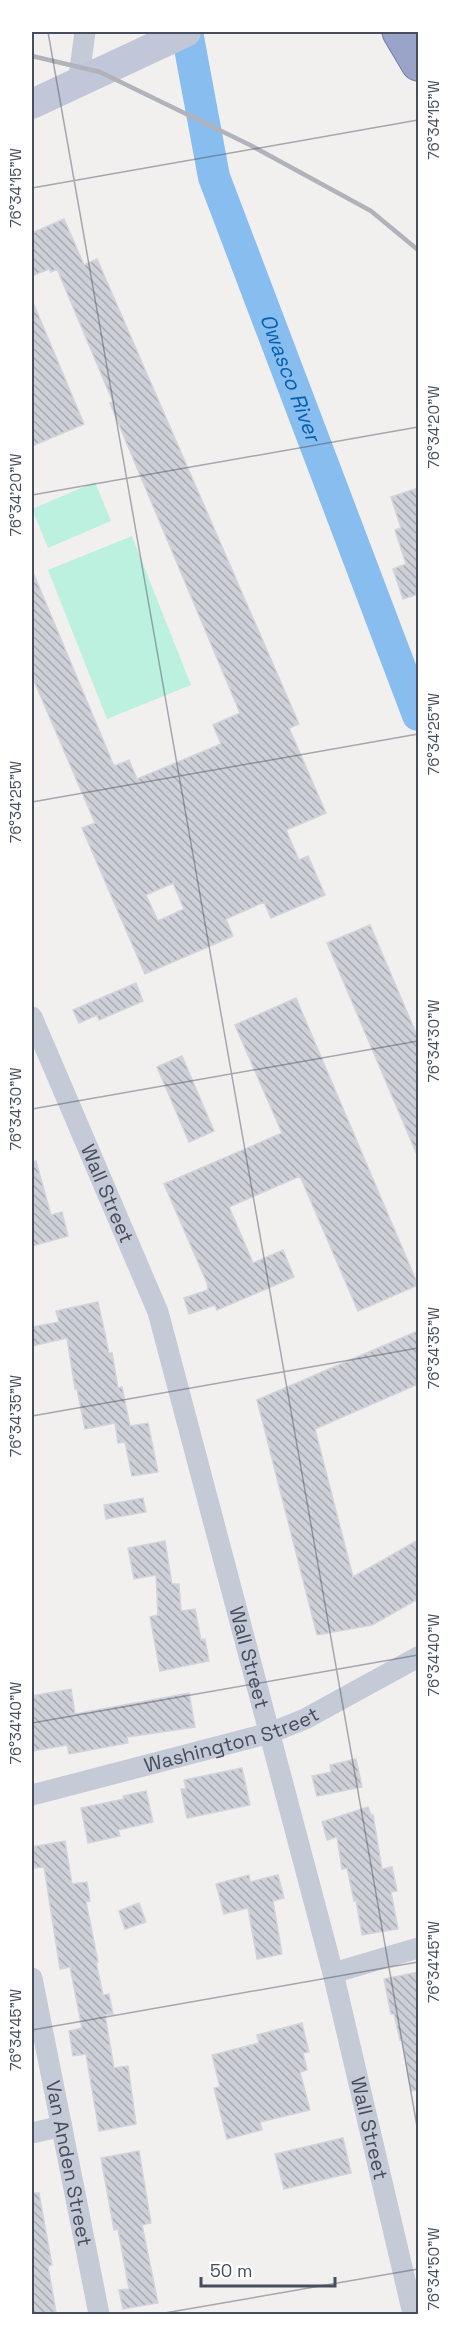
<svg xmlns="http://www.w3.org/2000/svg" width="450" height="2346" font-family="'Space Grotesk',sans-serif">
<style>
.park{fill:#bdf1df}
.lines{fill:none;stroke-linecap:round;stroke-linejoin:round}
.river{stroke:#88beef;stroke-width:32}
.building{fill:url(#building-back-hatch);stroke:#d3d3db;stroke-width:1.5;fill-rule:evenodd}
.trunk-casing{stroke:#717dab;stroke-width:35}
.minor{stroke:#c5cad7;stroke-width:21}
.secondary{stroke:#c1c6d9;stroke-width:30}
.trunk{stroke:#9aa4c8;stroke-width:33}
.rail{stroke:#b1b2ba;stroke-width:4.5}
.ticks{fill:none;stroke:#474d5d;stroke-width:1.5;stroke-opacity:0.45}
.labels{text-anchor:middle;stroke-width:4.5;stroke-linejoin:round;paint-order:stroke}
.street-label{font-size:20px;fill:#474d5d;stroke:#fff}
.water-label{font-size:21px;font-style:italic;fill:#085faf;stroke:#fff}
.neatline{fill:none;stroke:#474d5d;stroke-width:2}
.ticks-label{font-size:15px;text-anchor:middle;fill:#474d5d}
</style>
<defs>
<pattern id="building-back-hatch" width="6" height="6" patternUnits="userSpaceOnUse" patternTransform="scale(1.5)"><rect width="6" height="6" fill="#ced0d7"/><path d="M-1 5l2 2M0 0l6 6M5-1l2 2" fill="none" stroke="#a9abb2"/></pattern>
</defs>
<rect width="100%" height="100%" fill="#f2f0ef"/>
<path class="park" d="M95 482 111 521 48 548 32 509Z
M132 536 191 685 107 719 48 570Z"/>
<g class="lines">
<path class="river" id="s1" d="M187 32 214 177 418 715"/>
</g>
<path class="building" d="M64 219 84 265 97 259 299 724 289 728 326 813 286 830 299 860 308 856 325 895 271 918 264 902 226 919 233 936 145 974 82 828 95 823 32 676V570L114 766 129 760 137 779 221 744 213 725 240 713 122 432 110 403 113 402 57 269 51 272 49 269 32 276V233ZM173 883 184 909 158 921 146 895Z
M32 300 84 424 32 446Z
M418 488V594L403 599 393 569 406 564 395 530 401 528 391 497Z
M370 925 418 1038V1157L327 943Z
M136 983 143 1001 99 1020 97 1015 79 1023 73 1010Z
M296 998 418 1285 358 1311 300 1176 229 1207 253 1263 283 1250 294 1277 217 1310 215 1305 189 1314 184 1298 208 1290 207 1283 164 1184 282 1133 235 1025Z
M182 1056 214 1131 189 1142 157 1067Z
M36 1161 51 1215 62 1212 68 1236 32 1246V1162Z
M98 1302 109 1353H112L118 1388 122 1387 130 1426 148 1423 158 1472 132 1476 125 1442 118 1443 115 1423 85 1429 77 1389H75L67 1338 32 1346V1327L59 1322 56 1311Z
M418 1331V1384L315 1429 353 1577 418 1540V1599L372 1625 317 1635 257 1400Z
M143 1498 146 1512 106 1519 104 1505Z
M165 1541 172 1584H179L181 1611 195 1609 201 1640 205 1639 209 1661 160 1671 150 1617 158 1615 156 1575 134 1579 128 1548Z
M71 1689 75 1714 189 1693 195 1727 127 1737 128 1743 69 1754 67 1745 32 1751V1696Z
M356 1759 362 1787 317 1796 312 1776 331 1772 330 1765Z
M242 1768 250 1805 187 1818 181 1789H186L184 1780Z
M146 1791 153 1822 118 1830 120 1836 88 1843 81 1808 124 1799 123 1796Z
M368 1807 371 1815H373L382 1869 392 1867 397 1891 391 1892 398 1929 362 1935 356 1900 354 1901 347 1868 342 1869 337 1837 327 1840 322 1822Z
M65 1841 72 1884 87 1882 90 1901 86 1902 98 1962H96L103 1995 109 1994 113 2014 105 2015 114 2068 128 2066 136 2124 99 2131 86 2054 73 2056 69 2031 82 2028 70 1967 60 1969 44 1867 34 1868 32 1853V1847Z
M249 1875 250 1882 278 1875 284 1898 273 1901 282 1954 257 1959 248 1908 224 1914 216 1884Z
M139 1903 146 1922 125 1929 119 1911Z
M418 1972V2090L411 2091 402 2039 400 2040 394 2014H391L384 1979Z
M302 2023 309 2052 303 2053 307 2070 300 2072 310 2110 260 2122 262 2130 227 2139 214 2088 220 2087 212 2055 259 2043 257 2035Z
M343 2138 351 2173 284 2189 275 2154Z
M139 2151 151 2223 142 2225 158 2303 123 2309 119 2290 129 2289 118 2229 114 2230 101 2158Z
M32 2193H39L52 2265 48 2266 56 2312 39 2314H32Z"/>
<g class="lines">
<defs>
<path id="trunk" d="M399 32 418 64"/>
</defs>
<use href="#trunk" class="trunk-casing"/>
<g class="minor">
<path d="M78 84 85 32"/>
<path id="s2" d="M32 1017 158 1312 333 1973 413 2314"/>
<path id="s3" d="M32 1795 270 1733 305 1719 418 1657"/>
<path d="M333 1973 418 1948"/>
<path id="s4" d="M32 1978 99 2314"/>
<path d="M32 2133 62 2126"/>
</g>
<path class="secondary" d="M32 104 186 32"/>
<use href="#trunk" class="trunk"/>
<path class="rail" d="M32 56 100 72 250 145 371 211 418 250"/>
</g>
<path class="ticks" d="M48 32 418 2132M32 188 418 120M32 495 418 427M32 802 418 734M32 1109 418 1041M32 1416 418 1348M32 1723 418 1655M32 2030 418 1962M32 2307 33 2314M159 2314 418 2269"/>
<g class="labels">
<g class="street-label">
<text dy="7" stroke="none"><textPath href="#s2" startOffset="192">Wall Street</textPath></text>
<text dy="7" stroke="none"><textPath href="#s2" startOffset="678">Wall Street</textPath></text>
<text dy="7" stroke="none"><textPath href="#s3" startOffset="207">Washington Street</textPath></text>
<text dy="7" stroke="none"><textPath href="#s2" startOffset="1164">Wall Street</textPath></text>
<text dy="7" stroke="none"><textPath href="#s4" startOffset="189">Van Anden Street</textPath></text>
</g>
<g class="water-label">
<text dy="7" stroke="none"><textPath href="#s1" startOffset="362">Owasco River</textPath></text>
</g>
</g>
<rect width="450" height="2346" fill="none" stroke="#ffffff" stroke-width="66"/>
<path d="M201 2277v9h134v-9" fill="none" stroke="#474d5d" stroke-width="3"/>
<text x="210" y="2277" font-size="18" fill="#474d5d" stroke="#ffffff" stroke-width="4.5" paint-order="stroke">50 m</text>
<rect x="33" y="33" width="384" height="2280" class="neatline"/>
<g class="ticks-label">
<text transform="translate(434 120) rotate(-90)" y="5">76°34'15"W</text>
<text transform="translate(16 188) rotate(-90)" y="5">76°34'15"W</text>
<text transform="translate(434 427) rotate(-90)" y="5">76°34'20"W</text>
<text transform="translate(16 495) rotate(-90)" y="5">76°34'20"W</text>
<text transform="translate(434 734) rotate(-90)" y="5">76°34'25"W</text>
<text transform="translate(16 802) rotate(-90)" y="5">76°34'25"W</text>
<text transform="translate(434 1041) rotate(-90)" y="5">76°34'30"W</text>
<text transform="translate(16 1109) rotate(-90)" y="5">76°34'30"W</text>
<text transform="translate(434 1348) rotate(-90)" y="5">76°34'35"W</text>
<text transform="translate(16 1416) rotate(-90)" y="5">76°34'35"W</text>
<text transform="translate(434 1655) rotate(-90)" y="5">76°34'40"W</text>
<text transform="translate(16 1723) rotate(-90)" y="5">76°34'40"W</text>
<text transform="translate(434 1962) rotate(-90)" y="5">76°34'45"W</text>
<text transform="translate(16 2030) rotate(-90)" y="5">76°34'45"W</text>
<text transform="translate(434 2269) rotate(-90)" y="5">76°34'50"W</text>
</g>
</svg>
